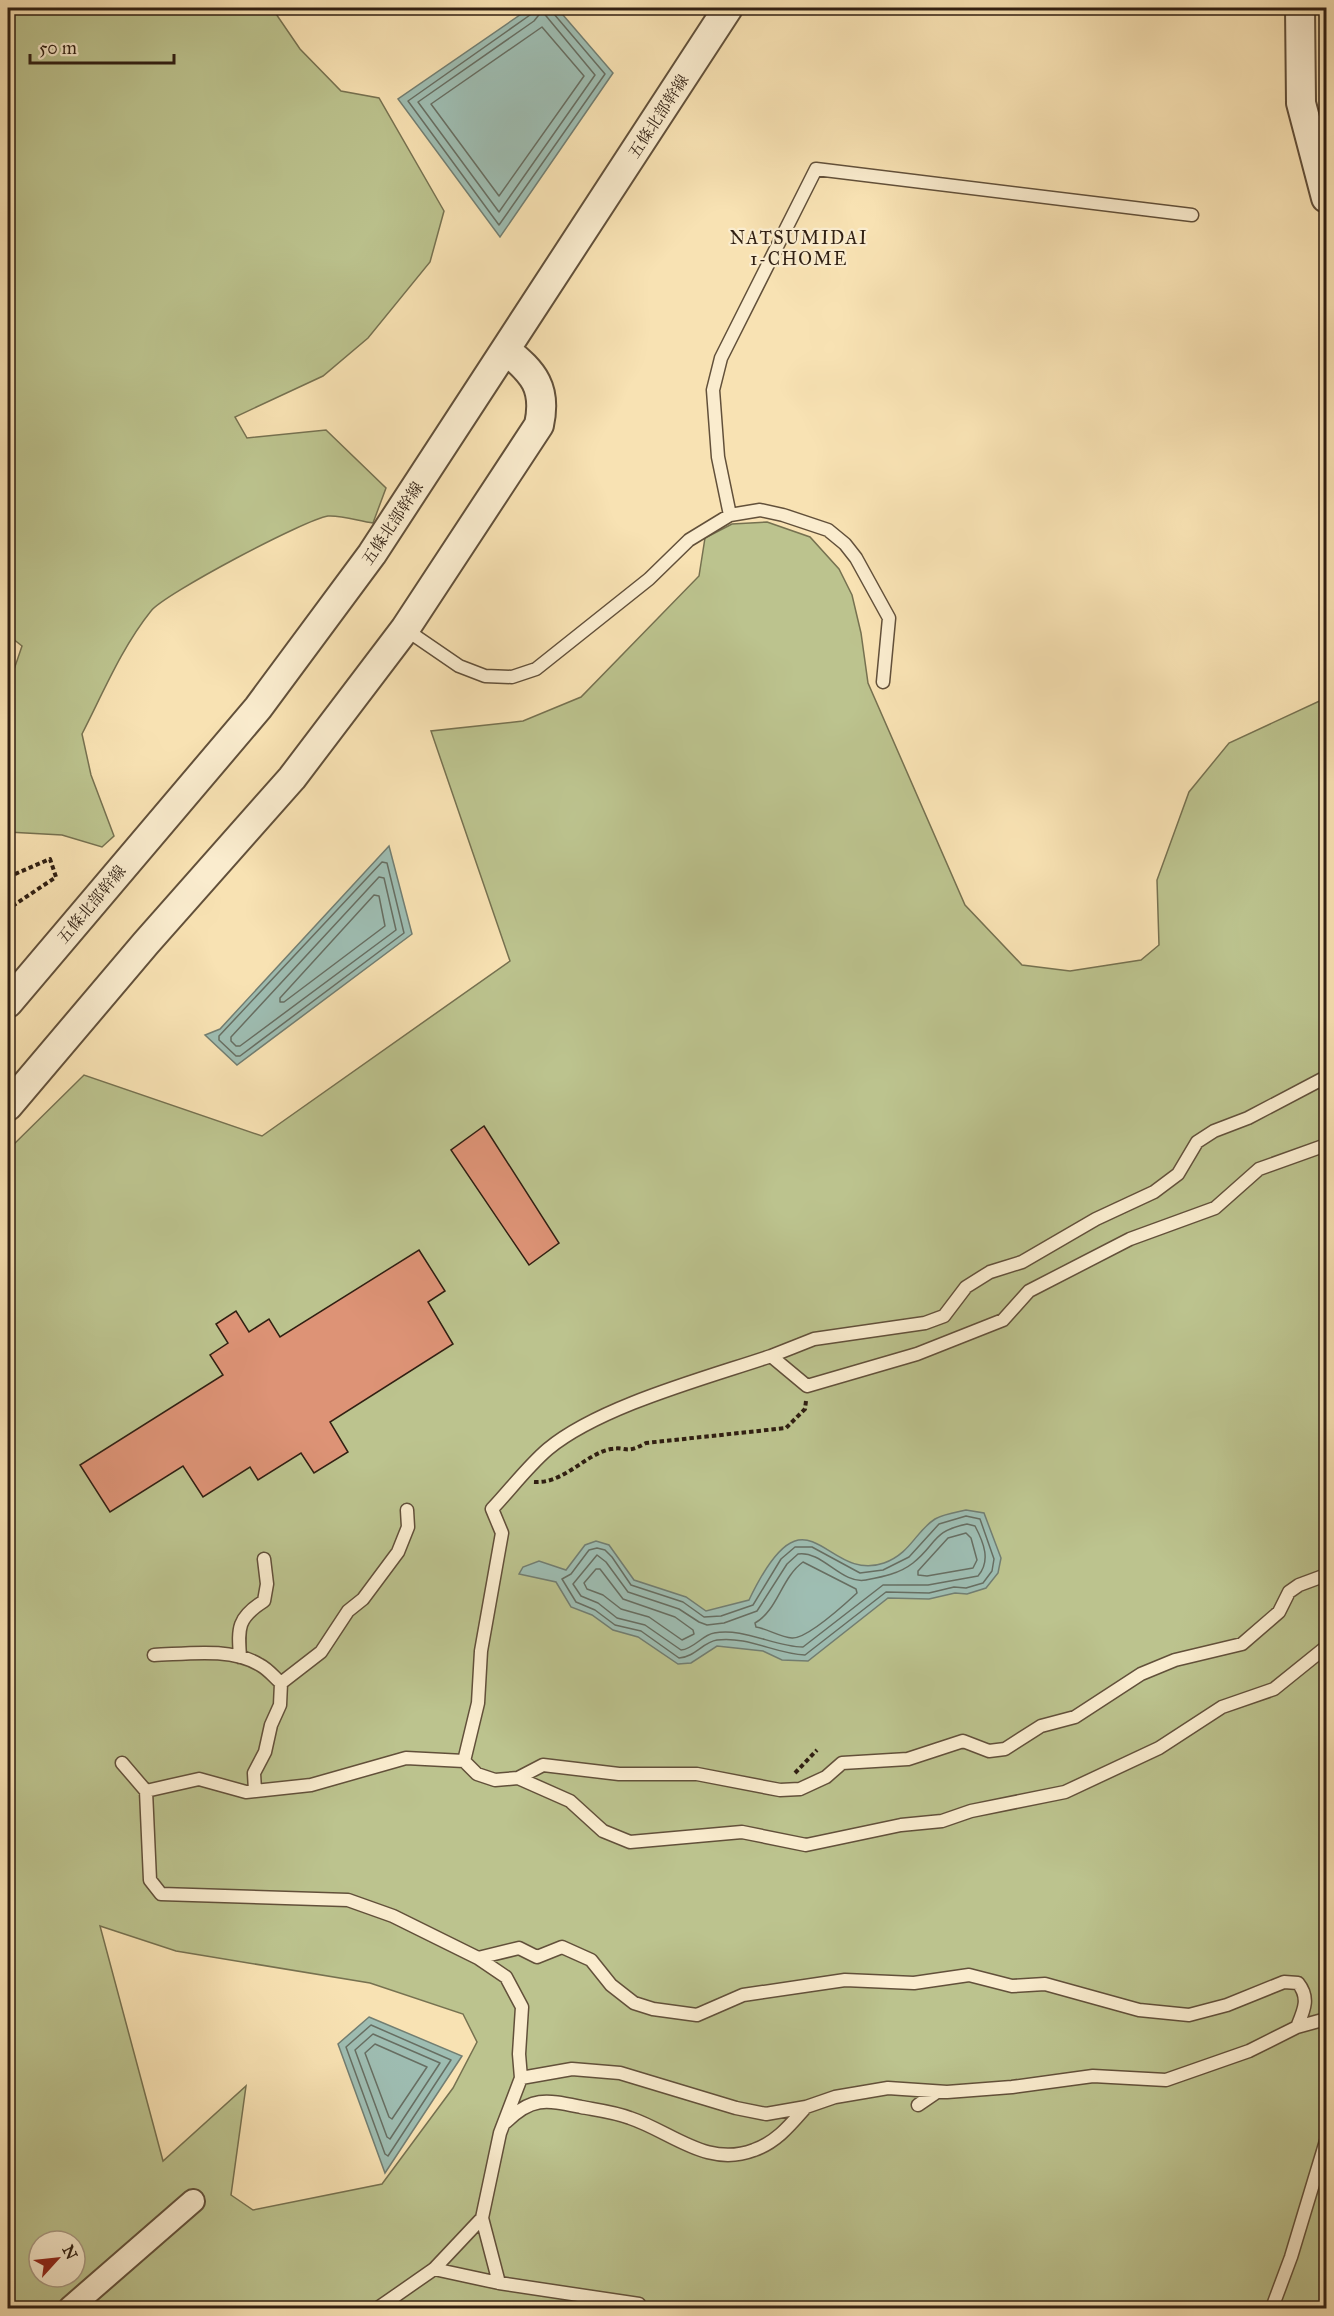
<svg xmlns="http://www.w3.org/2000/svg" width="1334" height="2316" font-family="'IM FELL Great Primer','Noto Serif JP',serif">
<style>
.green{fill:#bcc38e;stroke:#767150;stroke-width:1.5;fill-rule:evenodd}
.water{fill:#9ebdb2;stroke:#727e72;stroke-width:1.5}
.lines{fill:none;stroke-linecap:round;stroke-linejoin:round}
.shore{stroke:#676e62;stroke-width:1.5}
.building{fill:#dd9376;stroke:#301f12;stroke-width:1.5}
.service-casing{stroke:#62503a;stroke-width:15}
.minor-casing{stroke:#62503a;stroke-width:26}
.tertiary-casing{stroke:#62503a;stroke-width:32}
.path{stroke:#301f12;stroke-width:4;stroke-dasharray:4.5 3;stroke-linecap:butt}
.service{stroke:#faecce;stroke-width:12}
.minor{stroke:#faecce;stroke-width:22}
.tertiary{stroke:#faecce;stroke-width:28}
.labels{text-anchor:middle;stroke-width:4.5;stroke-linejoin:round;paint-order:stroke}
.street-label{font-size:16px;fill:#301f12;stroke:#faecce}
.neighbourhood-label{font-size:18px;letter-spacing:1.5px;fill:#301f12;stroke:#faecce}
</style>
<rect width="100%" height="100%" fill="#f8e2b3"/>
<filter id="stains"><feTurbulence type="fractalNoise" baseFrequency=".00333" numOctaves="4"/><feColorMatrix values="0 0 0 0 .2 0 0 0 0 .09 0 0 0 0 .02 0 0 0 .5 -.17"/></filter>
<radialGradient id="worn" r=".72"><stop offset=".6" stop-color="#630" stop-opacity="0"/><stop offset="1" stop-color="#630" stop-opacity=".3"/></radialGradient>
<path class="green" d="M8 8H272L300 49 341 91 379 98 444 211 430 262 368 338 323 376 235 417 247 438 326 430 386 488 373 523C359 521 341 515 328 516 306 519 164 594 151 611 122 647 103 693 82 734L91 775 114 836 102 847 62 835 8 832V687L22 646 8 635Z
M767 522 810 537 839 569 852 595 861 633 868 683 965 905 1022 965 1070 971 1141 960 1159 945 1157 880 1189 792 1229 743 1326 698V2308H8V1150L84 1075 262 1136 510 961 431 731 523 721 581 697 699 576 705 538 732 524ZM100 1926 176 1951 370 1983 463 2014 477 2042 453 2088 382 2184 253 2210 231 2195 246 2086 163 2161ZM39 2241H75V2277H39Z"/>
<path class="water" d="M530 8H557L613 73 500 237 398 99Z
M389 846 412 934 237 1065 205 1035 220 1029Z
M966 1510 984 1513 1001 1558 998 1573 986 1588 967 1594 955 1593 929 1599 888 1598 808 1661 782 1660 763 1651 717 1646 691 1663 678 1664 638 1637 613 1630 592 1615 571 1607 556 1582 519 1574 523 1567 539 1561 566 1570 585 1545 596 1541 609 1545 634 1580 686 1597 706 1611 749 1600C808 1477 824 1584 884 1563 911 1553 915 1532 935 1519 943 1514 957 1512 966 1510Z
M369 2017 462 2056 385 2173 338 2044Z"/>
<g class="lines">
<path class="shore" d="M533 8 530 15 408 101 499 225 605 74 554 14 553 8
M542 11 595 75 499 212 418 102 534 21Z
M542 27 584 76 499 196 431 104Z
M382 862 387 863 404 933 240 1056H236L219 1040V1036Z
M379 877 384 878 396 930 240 1046H236L231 1041V1037Z
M374 895 379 896 385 926 284 1002H280V998Z
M966 1516 980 1519 994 1559 992 1571 983 1583 966 1588 954 1587 929 1593 886 1592 805 1655C776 1654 748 1636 717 1640 703 1642 695 1657 679 1658L641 1631 615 1625 595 1610 576 1602 562 1579 571 1574 589 1550 597 1548 605 1550 612 1557 631 1585 683 1602 704 1617 721 1616 753 1605 781 1559 795 1547H812L860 1573 883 1570 909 1557 939 1524Z
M967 1524 975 1526C984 1543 991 1561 978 1576L928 1585H883L803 1647C775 1647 743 1627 714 1633 702 1635 694 1649 681 1650L645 1625 617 1618 598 1603 581 1596 573 1584 597 1555 606 1562 628 1592 679 1609 699 1622 707 1625 724 1623 757 1611 787 1564 798 1554C822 1550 842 1585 866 1580 882 1577 899 1574 913 1563 937 1544 932 1531 967 1524Z
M966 1533 971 1538 977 1560 973 1568 927 1576 918 1575V1571L948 1538Z
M803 1562 856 1589 857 1593C844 1605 807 1639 792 1638 780 1637 768 1629 756 1627L755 1623C778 1610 781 1578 803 1562Z
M596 1569H600L623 1599 675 1617 693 1630 694 1634 682 1640 649 1617 621 1609 603 1595 587 1589 584 1583Z
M371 2025 451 2060 388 2156 385 2154 346 2047Z
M373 2034 440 2063 390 2139 387 2137 355 2050Z
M375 2044 427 2067 392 2119 389 2117 365 2053Z"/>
</g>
<path class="building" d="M484 1126 559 1243 529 1265 451 1150Z
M419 1250 445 1291 428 1302 453 1344 330 1422 348 1452 314 1473 301 1453 258 1480 250 1467 203 1497 183 1466 110 1512 80 1465 223 1375 210 1355 228 1343 216 1324 236 1311 249 1332 269 1319 280 1337Z"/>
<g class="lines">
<defs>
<path id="service" d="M730 515 718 457 713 390 721 358 816 169 1192 215
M405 629 459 666 485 676 512 677 536 669 649 579 689 540 730 515 760 510 783 515 828 530 845 544 856 558 889 618 883 682
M771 1356 814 1339 925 1323 944 1316 966 1287 990 1272 1022 1262 1096 1219 1154 1192 1178 1174 1197 1142 1214 1131 1248 1118 1326 1077
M154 1655C186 1654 231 1647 260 1665 268 1669 275 1678 281 1683L280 1705 271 1725 265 1752 254 1773 255 1791
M240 1657C238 1628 237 1618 264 1601L267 1584 264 1559
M281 1683 321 1652 348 1611 363 1599 398 1552 408 1527 407 1510
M464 1761 477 1774 495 1780 518 1778 570 1801 603 1831 630 1842 742 1832 806 1845 901 1825 942 1821 971 1811 1065 1792 1159 1748 1222 1707 1274 1689 1326 1647
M122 1763 146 1791 199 1779 246 1792 311 1785 406 1758 464 1761 478 1703 481 1651 502 1533 492 1509C510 1490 528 1466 548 1449 600 1406 706 1378 771 1356L807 1386 917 1354 1003 1320 1029 1291 1130 1239 1215 1208 1259 1169 1326 1145
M518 1778 543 1765 619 1774H697L780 1790 800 1789 826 1777 842 1763 908 1759 963 1741 989 1751 1005 1749 1041 1726 1075 1717 1141 1674 1175 1660 1242 1644 1279 1612 1289 1592 1299 1585 1326 1575
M146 1791 150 1880 161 1894 348 1900 393 1916 478 1958 506 1977 522 2007 519 2054 521 2078 500 2133 482 2218 434 2269 378 2308
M478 1958 519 1948 537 1957 562 1947 591 1960 611 1985 634 2003 653 2009 697 2015 743 1995 845 1980 914 1983 969 1975 1012 1986 1045 1984 1139 2010 1189 2015 1227 2005 1284 1982 1298 1983C1310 1998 1304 2010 1297 2027
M521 2078 572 2069 620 2073 736 2108 766 2114 806 2107 835 2097 888 2088 947 2092 1012 2087 1093 2076 1166 2080 1249 2051 1297 2027 1326 2019
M918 2105 937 2092
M506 2122C532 2096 547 2100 581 2107 597 2110 614 2112 630 2118 672 2132 707 2168 754 2150 777 2142 791 2124 806 2107
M482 2218 499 2283
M434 2269 499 2283 639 2304
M1272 2308 1291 2257 1326 2141"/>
<path id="minor" d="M70 2308 193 2201"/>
<path id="tertiary" d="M1300 8 1301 103 1326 198
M8 1003 258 708 372 554 728 8
M8 1106 146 943 292 778 405 629 539 425C547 388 534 373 506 350"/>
</defs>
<use href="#service" class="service-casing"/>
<use href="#minor" class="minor-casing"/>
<use href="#tertiary" class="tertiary-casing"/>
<path class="path" d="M8 877 50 859 56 877 8 909
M534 1482C564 1484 585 1454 611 1449 628 1446 624 1455 646 1443L786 1428 805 1409 806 1401
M795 1773 817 1750"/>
<use href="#service" class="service"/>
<use href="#minor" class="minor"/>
<use href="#tertiary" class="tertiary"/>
</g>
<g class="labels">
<g class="street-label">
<text transform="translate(658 116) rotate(-57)" y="6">五條北部幹線</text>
<text transform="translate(392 523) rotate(-56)" y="6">五條北部幹線</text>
<text transform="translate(91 904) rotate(-50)" y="6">五條北部幹線</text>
</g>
<g class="neighbourhood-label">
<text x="799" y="244">NATSUMIDAI<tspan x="799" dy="21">1-CHOME</tspan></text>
</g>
</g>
<rect width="1334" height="2316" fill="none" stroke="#f8e2b3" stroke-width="30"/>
<rect x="9" y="9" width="1316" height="2298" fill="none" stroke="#301f12" stroke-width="3"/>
<rect x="15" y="15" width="1304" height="2286" fill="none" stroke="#301f12" stroke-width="1.5"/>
<g transform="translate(57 2259) rotate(63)"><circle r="28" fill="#faecce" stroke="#a99a83" stroke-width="1.5"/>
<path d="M0-4.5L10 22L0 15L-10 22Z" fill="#8f2418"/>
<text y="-9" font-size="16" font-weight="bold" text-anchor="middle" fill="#301f12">N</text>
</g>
<path d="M30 54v9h144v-9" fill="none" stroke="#301f12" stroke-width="3"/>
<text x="39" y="54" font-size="18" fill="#301f12" stroke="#faecce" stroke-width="4.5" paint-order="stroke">50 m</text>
<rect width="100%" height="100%" filter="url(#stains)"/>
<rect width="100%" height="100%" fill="url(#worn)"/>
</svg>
